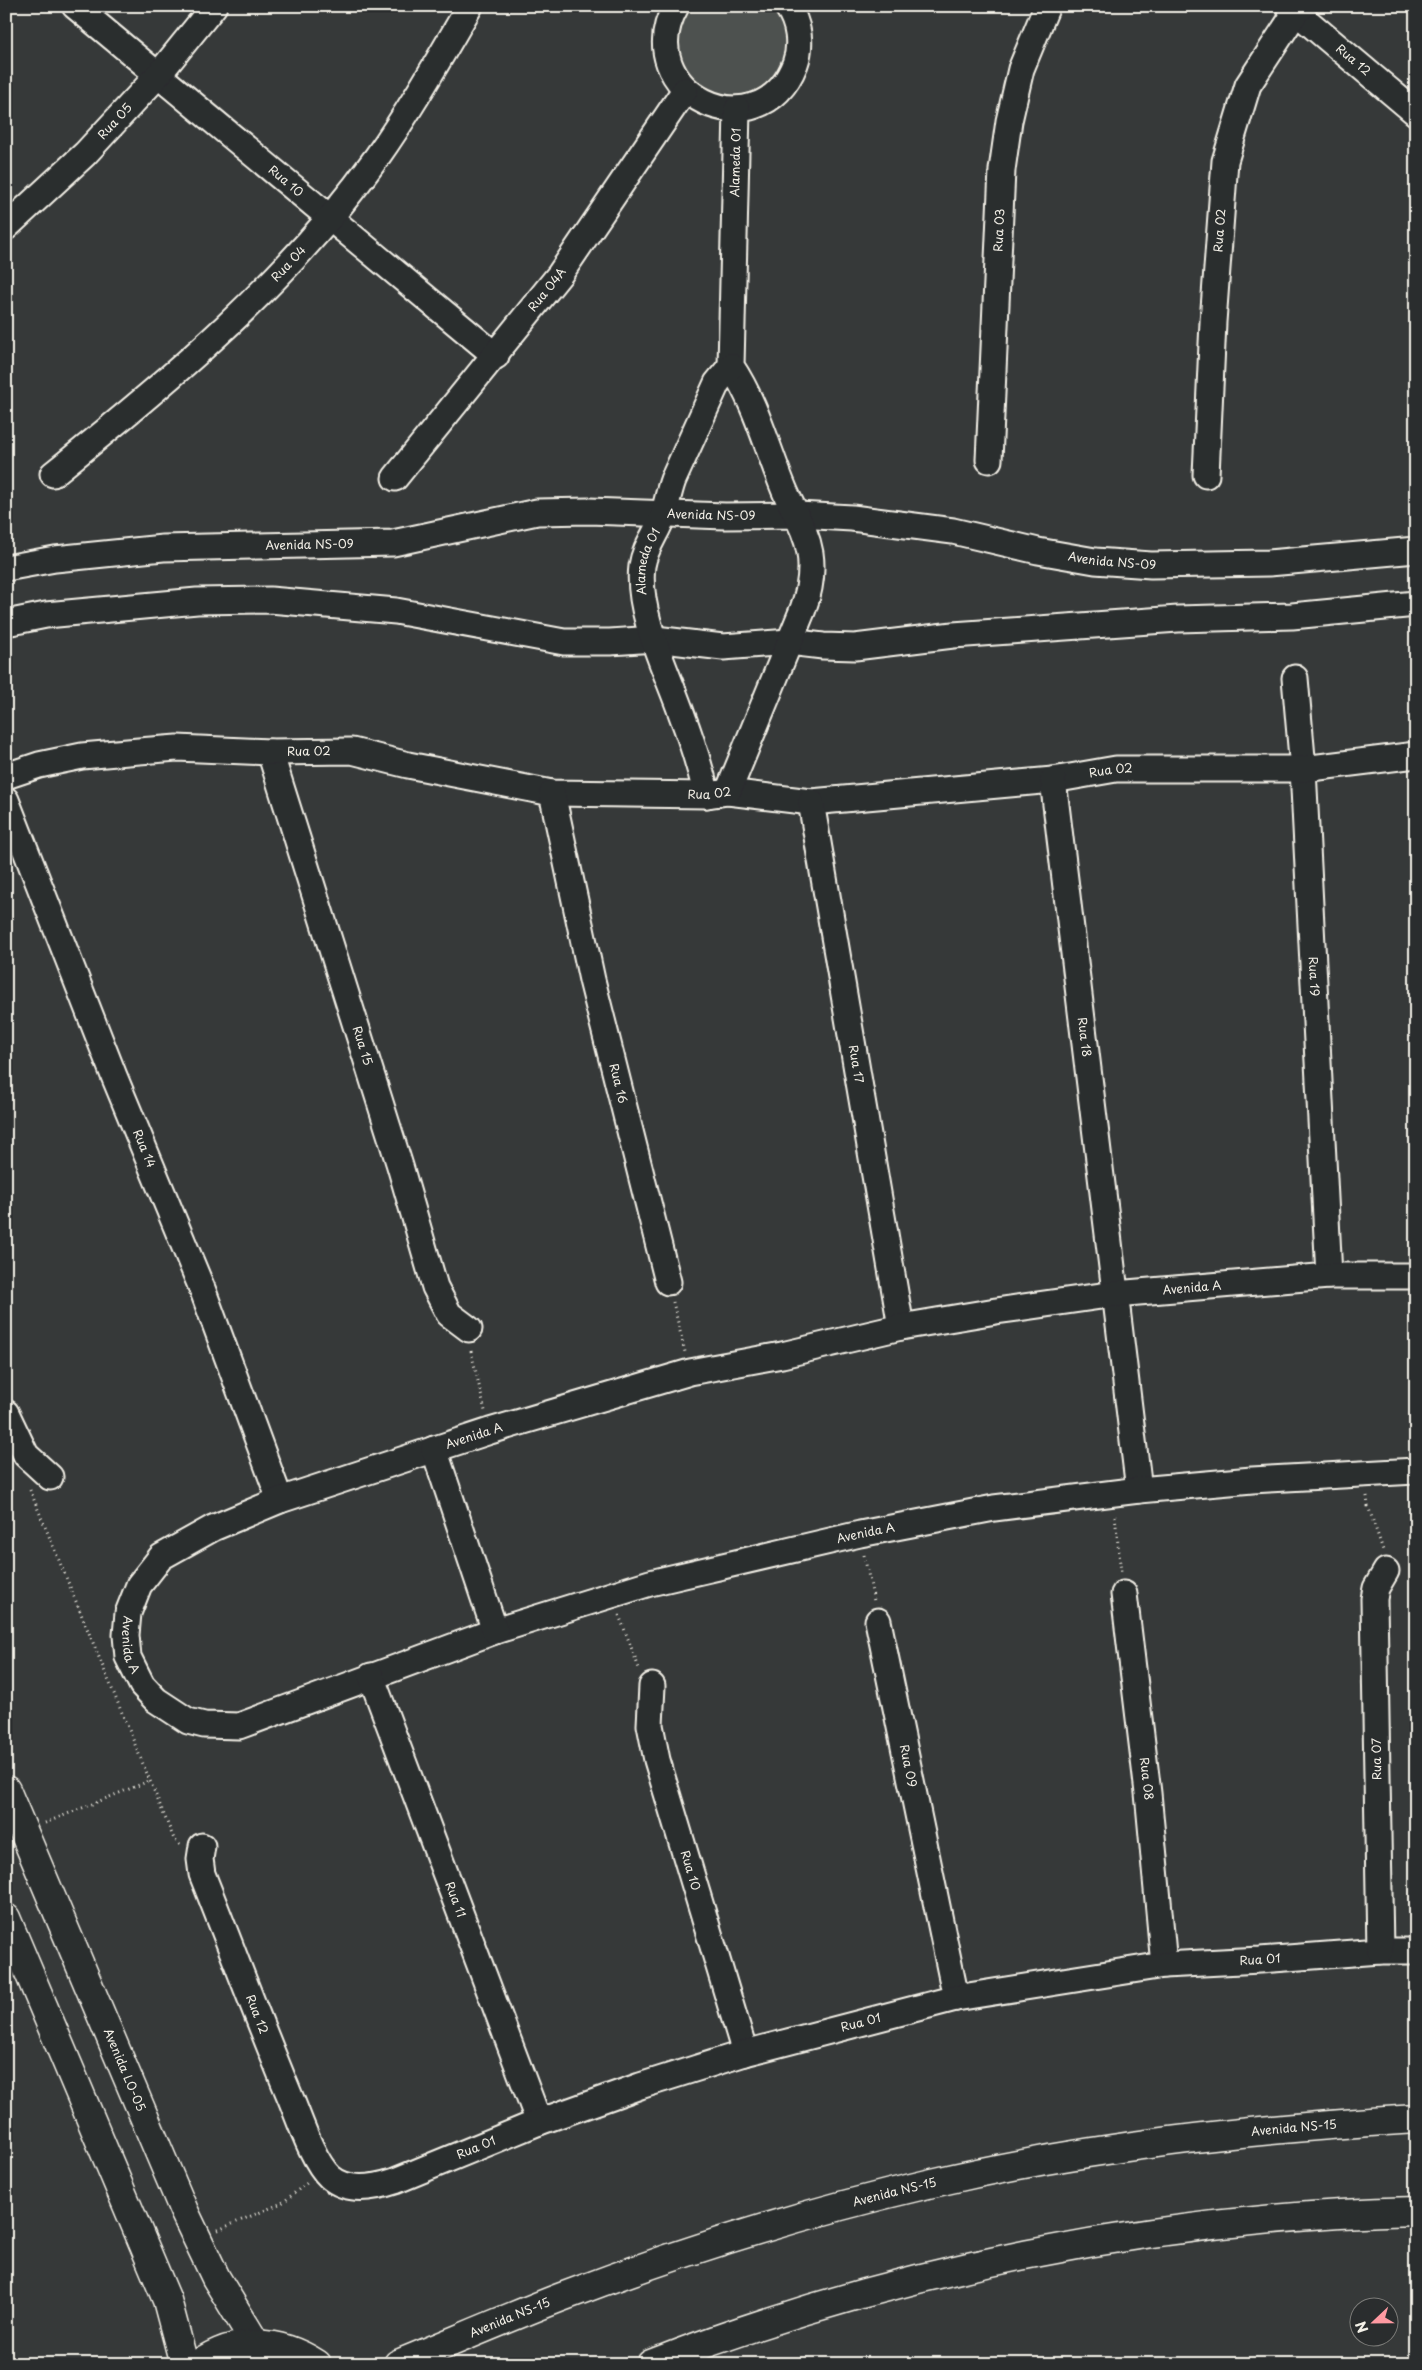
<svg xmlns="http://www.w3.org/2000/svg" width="1422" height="2370" font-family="'Playpen Sans',sans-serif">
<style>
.green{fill:#4e514f;stroke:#a1a19c}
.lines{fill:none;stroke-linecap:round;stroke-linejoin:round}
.minor-casing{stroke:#f4f1e8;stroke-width:29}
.major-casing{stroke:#f4f1e8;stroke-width:31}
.path{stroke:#f4f1e8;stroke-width:3;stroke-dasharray:1 4;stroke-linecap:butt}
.minor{stroke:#2a2d2e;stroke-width:25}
.major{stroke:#2a2d2e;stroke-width:28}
.labels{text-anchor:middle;stroke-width:4;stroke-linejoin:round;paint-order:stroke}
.street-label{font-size:12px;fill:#f4f1e8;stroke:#2a2d2e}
</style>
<rect width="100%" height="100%" fill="#363939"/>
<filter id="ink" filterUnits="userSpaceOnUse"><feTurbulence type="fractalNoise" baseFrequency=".02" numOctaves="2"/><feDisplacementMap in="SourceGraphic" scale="10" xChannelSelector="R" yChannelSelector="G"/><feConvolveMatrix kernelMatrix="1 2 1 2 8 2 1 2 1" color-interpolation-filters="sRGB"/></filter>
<g filter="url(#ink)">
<path class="green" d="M692 6H773C825 86 702 135 680 56 675 38 681 21 692 6Z"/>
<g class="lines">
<defs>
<g id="minor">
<path id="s1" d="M75 6 496 356"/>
<path d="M676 6C628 91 759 156 795 64 802 45 799 23 787 6"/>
<path id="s2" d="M1289 6 1416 113"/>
<path id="s3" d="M6 227 85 154 159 74 214 6"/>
<path id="s4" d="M989 460 1002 170 1009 121 1021 69 1047 6"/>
<path id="s5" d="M53 474C170 380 289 281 377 157 411 109 440 57 470 6"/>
<path id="s6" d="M1206 475 1213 322 1225 161 1248 85 1296 12 1303 6"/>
<path id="s7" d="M395 478 560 274 685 90"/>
<path id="s8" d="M6 568 55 559 163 548 393 543 537 512 589 511 725 516 798 515 852 518 953 531 1038 551 1095 561 1151 565 1269 563 1416 550"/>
<path d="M6 623 46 615 197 601 270 600 396 611 564 642H610L655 639 723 647 789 642 823 646 855 647 953 635 1178 619 1292 616 1416 604"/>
<path id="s9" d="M1295 678 1303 769 1329 1276"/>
<path id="s10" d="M270 752 400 1166 435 1287 449 1314 469 1329"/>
<path id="s11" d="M6 776 39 765 82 756 139 751 177 748 270 752 352 751 408 765 552 793 707 795 728 792 811 802 1053 780 1116 769H1303L1416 755"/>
<path id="s12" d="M1053 780 1139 1490"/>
<path id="s13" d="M728 792 803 609C810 590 813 573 810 553 806 529 793 511 784 489 767 448 756 403 731 366L737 109"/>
<path id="s14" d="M552 793 592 980 668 1282"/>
<path id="s15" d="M707 795C700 768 692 741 682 715 667 671 636 612 642 566 645 546 658 532 664 513 667 502 669 491 673 480L717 383 731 366"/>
<path id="s16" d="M6 800 114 1076 203 1291 280 1500"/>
<path id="s17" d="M811 802 901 1327"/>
<path id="s18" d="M1416 1276H1329L1115 1294 996 1311 901 1327 782 1355 690 1372 490 1431 280 1500 213 1528 161 1557 139 1585 128 1613 126 1635 128 1657 142 1685 156 1700 188 1721 204 1725 239 1726 495 1631 650 1583 860 1534 994 1508 1139 1490 1252 1480 1416 1471"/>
<path d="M6 1413 26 1455 50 1477"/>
<path d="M434 1449 495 1631"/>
<path id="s19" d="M1124 1594 1148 1793 1164 1965"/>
<path id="s20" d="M878 1621 956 1998"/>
<path id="s21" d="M371 1676 539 2122"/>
<path id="s22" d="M652 1686 650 1725 657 1760 745 2053"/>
<path id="s23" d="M202 1846 200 1859 202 1874C232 1949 260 2025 291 2099 300 2121 313 2161 330 2177 348 2193 374 2188 395 2181L539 2122 640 2086 745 2053 956 1998 1164 1965 1260 1960 1380 1951H1416"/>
<path d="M1380 1951 1374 1599 1376 1588 1386 1571"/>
</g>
<g id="major">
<path id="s24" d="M6 1790 184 2211 216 2278 256 2344"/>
<path d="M6 1918 167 2300 184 2364"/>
<path d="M198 2364C237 2337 278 2339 317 2364"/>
<path id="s25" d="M398 2364C452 2342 505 2319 559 2298 679 2252 804 2213 928 2184 1089 2146 1252 2129 1416 2119"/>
<path d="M651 2364C891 2270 1158 2217 1416 2211"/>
</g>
</defs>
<use href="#minor" class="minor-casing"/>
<use href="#major" class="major-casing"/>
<path class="path" d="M673 1302 685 1352
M471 1351 485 1411
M30 1490 174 1839 180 1845
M1367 1496 1368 1506 1383 1550
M1115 1516 1121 1572
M864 1555 874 1601
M619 1615 639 1668
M45 1823 149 1781
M218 2230 282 2203 307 2183"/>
<use href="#minor" class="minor"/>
<use href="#major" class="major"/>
</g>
</g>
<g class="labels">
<g class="street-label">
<text dy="4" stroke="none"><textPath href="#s2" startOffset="84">Rua 12</textPath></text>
<text dy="4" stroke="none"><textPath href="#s3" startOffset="152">Rua 05</textPath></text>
<text dy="4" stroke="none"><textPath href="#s13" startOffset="662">Alameda 01</textPath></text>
<text dy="4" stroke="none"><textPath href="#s1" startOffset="274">Rua 10</textPath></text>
<text dy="4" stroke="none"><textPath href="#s4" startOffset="230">Rua 03</textPath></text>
<text dy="4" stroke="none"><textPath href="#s6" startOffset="245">Rua 02</textPath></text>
<text dy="4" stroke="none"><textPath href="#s5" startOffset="316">Rua 04</textPath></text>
<text dy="4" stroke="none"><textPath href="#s7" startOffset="242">Rua 04A</textPath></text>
<text dy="4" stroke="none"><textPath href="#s8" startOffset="710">Avenida NS-09</textPath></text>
<text dy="4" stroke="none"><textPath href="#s8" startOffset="305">Avenida NS-09</textPath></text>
<text dy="4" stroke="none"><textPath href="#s8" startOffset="1115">Avenida NS-09</textPath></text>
<text dy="4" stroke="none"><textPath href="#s15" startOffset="245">Alameda 01</textPath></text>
<text dy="4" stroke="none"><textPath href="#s11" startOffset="306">Rua 02</textPath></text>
<text dy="4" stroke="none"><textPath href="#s11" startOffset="1115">Rua 02</textPath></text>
<text dy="4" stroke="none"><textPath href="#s11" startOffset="711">Rua 02</textPath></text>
<text dy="4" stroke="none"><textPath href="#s9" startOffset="299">Rua 19</textPath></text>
<text dy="4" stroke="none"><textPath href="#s12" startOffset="259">Rua 18</textPath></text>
<text dy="4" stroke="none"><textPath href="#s10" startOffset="308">Rua 15</textPath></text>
<text dy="4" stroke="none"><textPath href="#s17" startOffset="266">Rua 17</textPath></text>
<text dy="4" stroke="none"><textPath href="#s14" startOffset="298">Rua 16</textPath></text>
<text dy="4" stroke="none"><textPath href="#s16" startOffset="375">Rua 14</textPath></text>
<text transform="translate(1192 1288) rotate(-5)" y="4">Avenida A</text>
<text transform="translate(474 1436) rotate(-18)" y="4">Avenida A</text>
<text dy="4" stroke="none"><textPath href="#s18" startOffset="2204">Avenida A</textPath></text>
<text dy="4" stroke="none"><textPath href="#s18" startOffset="1394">Avenida A</textPath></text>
<text transform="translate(1377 1759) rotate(-91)" y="4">Rua 07</text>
<text dy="4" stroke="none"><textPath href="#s20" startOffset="148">Rua 09</textPath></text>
<text dy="4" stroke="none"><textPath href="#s19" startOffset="186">Rua 08</textPath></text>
<text dy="4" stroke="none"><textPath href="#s22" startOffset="190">Rua 10</textPath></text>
<text dy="4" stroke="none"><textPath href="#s21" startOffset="239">Rua 11</textPath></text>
<text dy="4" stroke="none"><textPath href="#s23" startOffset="1324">Rua 01</textPath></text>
<text dy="4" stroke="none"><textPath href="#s23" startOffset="179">Rua 12</textPath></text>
<text dy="4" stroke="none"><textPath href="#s23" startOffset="919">Rua 01</textPath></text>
<text dy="4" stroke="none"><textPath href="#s24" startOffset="304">Avenida LO-05</textPath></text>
<text dy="4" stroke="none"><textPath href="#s25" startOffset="931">Avenida NS-15</textPath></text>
<text dy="4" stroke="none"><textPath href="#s23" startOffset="514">Rua 01</textPath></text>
<text dy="4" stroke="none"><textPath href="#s25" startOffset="526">Avenida NS-15</textPath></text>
<text dy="4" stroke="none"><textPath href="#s25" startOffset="121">Avenida NS-15</textPath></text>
</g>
</g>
<rect width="1422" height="2370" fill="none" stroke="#2a2d2e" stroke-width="25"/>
<rect x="12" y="12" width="1397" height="2345" fill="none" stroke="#f4f1e8" stroke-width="2" filter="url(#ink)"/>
<g transform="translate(1374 2322) rotate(248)"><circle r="24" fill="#2a2d2e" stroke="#7b7b78"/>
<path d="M0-4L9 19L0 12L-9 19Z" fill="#ff9aa2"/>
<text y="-8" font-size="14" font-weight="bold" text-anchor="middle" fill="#f4f1e8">N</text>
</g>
</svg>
